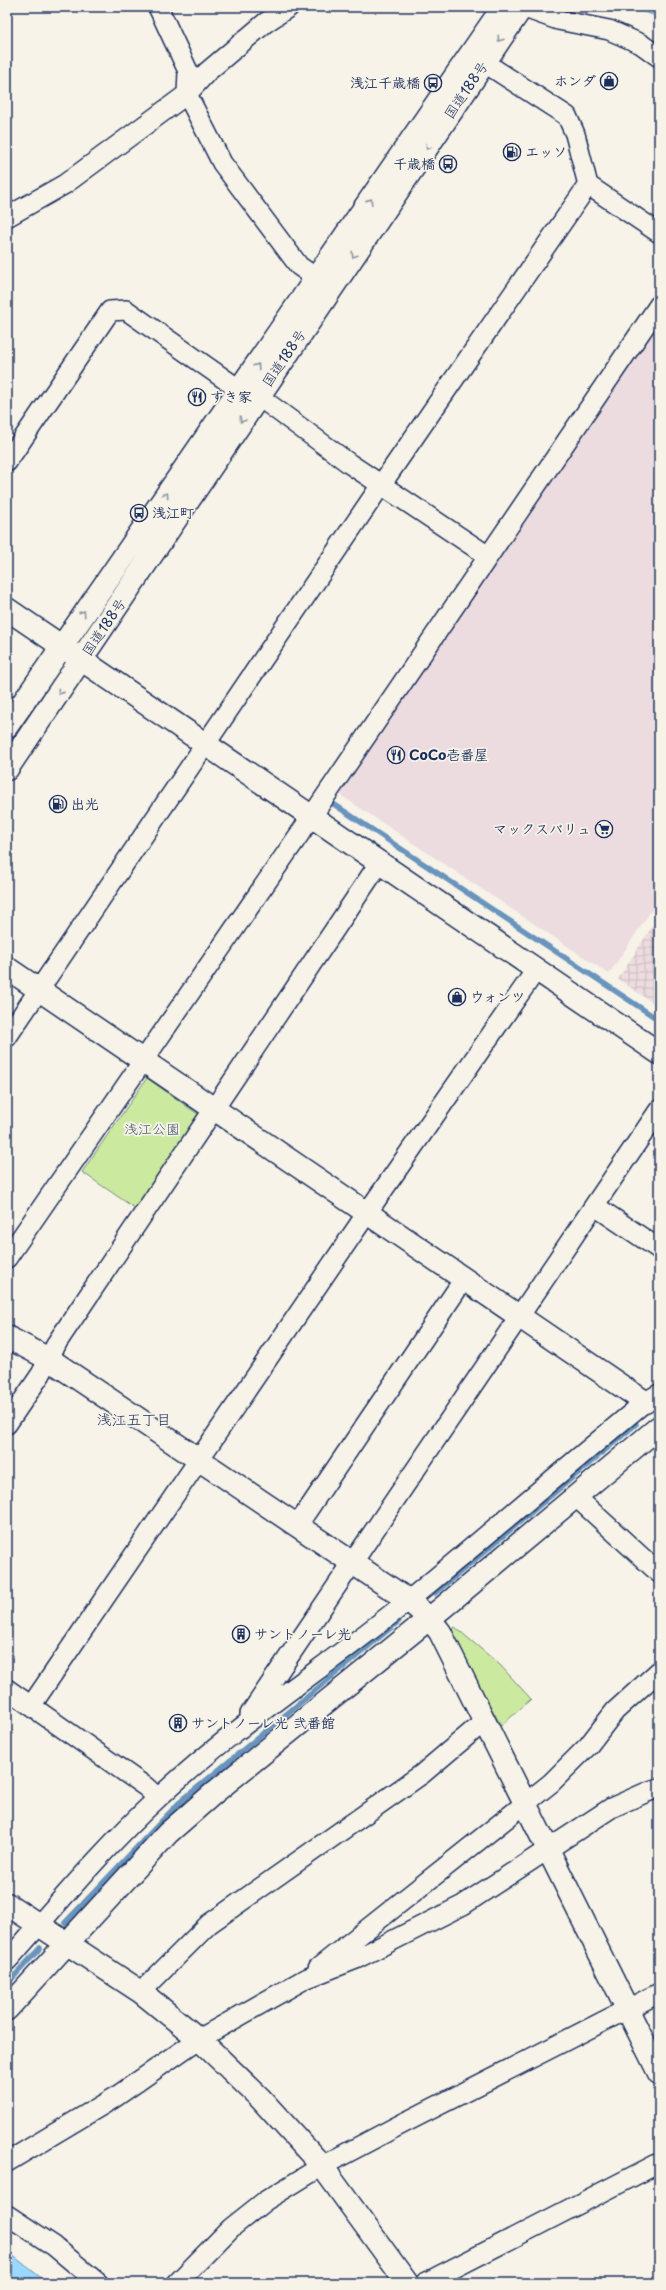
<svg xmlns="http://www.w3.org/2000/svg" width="666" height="2290" font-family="'Playpen Sans','Klee One',sans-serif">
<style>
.built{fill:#ecdcdf}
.industrial{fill:url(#industrial-grid)}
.green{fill:#cce9a0;stroke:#748c7f}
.water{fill:#9cd8fc;stroke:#6894bd}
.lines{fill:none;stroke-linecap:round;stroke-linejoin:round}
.stream{stroke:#6894bd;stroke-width:5.5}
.minor-casing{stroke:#1b2f5e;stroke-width:22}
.tertiary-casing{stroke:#1b2f5e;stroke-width:25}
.trunk-casing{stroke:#1b2f5e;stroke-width:25}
.minor{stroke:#f7f3e8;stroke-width:19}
.tertiary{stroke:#f7f3e8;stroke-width:22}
.trunk{stroke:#f7f3e8;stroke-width:22}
.oneway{stroke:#8991a3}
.labels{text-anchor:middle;stroke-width:3.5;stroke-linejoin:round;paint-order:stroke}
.poi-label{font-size:14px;font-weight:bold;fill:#1b2f5e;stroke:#f7f3e8;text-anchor:start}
.street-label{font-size:14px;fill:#1b2f5e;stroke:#f7f3e8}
.park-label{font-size:14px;fill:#3e546b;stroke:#f7f3e8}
.neighbourhood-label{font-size:15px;fill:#1b2f5e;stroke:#f7f3e8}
</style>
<defs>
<pattern id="industrial-grid" width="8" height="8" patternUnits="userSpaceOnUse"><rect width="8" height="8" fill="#ecdcdf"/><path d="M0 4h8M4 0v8" fill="none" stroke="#cabdc2"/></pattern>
</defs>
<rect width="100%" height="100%" fill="#f7f3e8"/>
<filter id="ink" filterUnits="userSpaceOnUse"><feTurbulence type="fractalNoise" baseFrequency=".025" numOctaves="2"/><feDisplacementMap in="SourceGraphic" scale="8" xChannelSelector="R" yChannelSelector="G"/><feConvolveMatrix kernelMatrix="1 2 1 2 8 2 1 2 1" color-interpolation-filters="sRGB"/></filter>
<g filter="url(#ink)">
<path class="built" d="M659 319V899L609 974 339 794Z"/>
<path class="industrial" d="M659 916V1007L618 979Z"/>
<path class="green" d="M147 1078 202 1117 136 1209 82 1172Z
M455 1627 500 1665 531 1699 501 1726 450 1630Z"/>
<path class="water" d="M628 7H659V18L656 16Z
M7 2251 48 2283H7Z"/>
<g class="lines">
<path class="stream" d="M329 801 659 1020
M435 1593 636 1424
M65 1923 180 1802 399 1621
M7 1984 40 1948"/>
<defs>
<path id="minor" d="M158 7 188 71 187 94 222 163 299 266 328 286
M522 7 558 20 609 30 641 44 659 57
M485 63 567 116 575 134 588 185 659 233
M7 217 65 184 187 94 207 72 265 23 289 7
M7 462 110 311 126 310 240 390 258 396 350 464 488 556
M7 1037 381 485 588 185
M595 1206 659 1249
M7 1258 312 816 659 305
M7 1424 41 1374 58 1341 380 862
M575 1496 659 1573
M297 1526 464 1279
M7 1689 146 1787 158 1798
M31 1706 367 1213 536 970
M250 1714 659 1110
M7 1961C56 1906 103 1849 158 1798 236 1725 326 1667 409 1600 488 1535 566 1467 645 1402L659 1394
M318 1968 551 1783 588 1746 615 1711 659 1671
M141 1992 209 1924 422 1774 474 1730 485 1723
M7 2162 114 2098 199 2039 305 1979 356 1959 463 1905 611 1808 647 1792 659 1788
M7 2215 54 2246 98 2283
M177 2283 231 2228 265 2201 322 2166 394 2128 659 1993
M425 2283 659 2163"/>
<path id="tertiary" d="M7 609 659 1053
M7 968 645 1402
M7 1337 49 1359 408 1600 429 1618 440 1632 659 2073
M7 1904 141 1992 199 2039 260 2098 322 2166 407 2283
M7 2009 168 1833 215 1792 441 1609 659 1427"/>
<path id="trunk" d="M7 726 503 7
M7 769 522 7"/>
</defs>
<use href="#minor" class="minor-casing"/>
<use href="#tertiary" class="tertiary-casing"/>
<use href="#trunk" class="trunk-casing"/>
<use href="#minor" class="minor"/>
<use href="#tertiary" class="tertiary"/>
<use href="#trunk" class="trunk"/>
</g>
<defs><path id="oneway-chevron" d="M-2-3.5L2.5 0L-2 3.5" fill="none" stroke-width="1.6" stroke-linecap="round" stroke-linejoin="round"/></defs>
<g class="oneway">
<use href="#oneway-chevron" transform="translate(500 39) rotate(124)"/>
<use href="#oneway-chevron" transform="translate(428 147) rotate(124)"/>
<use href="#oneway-chevron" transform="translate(370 201) rotate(-55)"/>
<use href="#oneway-chevron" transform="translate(354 255) rotate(124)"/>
<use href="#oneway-chevron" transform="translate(257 366) rotate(-56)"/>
<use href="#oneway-chevron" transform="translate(242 420) rotate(124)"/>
<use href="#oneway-chevron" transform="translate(166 495) rotate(-55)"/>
<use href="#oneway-chevron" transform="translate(83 613) rotate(-55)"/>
<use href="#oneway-chevron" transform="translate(60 692) rotate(125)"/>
</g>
</g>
<defs>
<symbol id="shop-ring" viewBox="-11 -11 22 22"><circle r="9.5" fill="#f7f3e8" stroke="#1b2f5e" stroke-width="1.5"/><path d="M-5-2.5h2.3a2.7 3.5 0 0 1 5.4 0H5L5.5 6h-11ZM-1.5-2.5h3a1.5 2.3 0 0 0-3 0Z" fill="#1b2f5e"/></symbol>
<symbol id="bus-ring" viewBox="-11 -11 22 22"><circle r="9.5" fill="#f7f3e8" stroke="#1b2f5e" stroke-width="1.5"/><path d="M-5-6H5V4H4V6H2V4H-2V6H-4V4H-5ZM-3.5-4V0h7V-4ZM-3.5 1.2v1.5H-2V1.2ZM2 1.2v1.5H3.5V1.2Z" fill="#1b2f5e"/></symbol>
<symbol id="fuel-ring" viewBox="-11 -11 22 22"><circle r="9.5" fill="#f7f3e8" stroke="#1b2f5e" stroke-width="1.5"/><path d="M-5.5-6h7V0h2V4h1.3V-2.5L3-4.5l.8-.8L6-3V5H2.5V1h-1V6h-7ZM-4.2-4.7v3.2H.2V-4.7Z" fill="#1b2f5e"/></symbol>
<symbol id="restaurant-ring" viewBox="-11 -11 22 22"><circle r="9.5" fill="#f7f3e8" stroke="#1b2f5e" stroke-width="1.5"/><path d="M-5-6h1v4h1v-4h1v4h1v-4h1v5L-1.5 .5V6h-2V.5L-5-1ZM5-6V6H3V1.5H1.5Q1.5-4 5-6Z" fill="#1b2f5e"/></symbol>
<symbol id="supermarket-ring" viewBox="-11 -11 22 22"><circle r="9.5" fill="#f7f3e8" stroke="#1b2f5e" stroke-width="1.5"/><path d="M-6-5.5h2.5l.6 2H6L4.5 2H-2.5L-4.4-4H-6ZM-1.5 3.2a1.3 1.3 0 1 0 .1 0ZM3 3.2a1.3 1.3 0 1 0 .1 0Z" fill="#1b2f5e"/></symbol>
<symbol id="building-ring" viewBox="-11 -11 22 22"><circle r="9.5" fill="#f7f3e8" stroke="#1b2f5e" stroke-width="1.5"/><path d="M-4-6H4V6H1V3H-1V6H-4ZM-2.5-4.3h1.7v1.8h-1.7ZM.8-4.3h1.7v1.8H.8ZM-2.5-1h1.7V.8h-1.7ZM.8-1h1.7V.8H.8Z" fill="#1b2f5e"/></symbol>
</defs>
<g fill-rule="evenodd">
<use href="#shop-ring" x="599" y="71" width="20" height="20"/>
<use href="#bus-ring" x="423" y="73" width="20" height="20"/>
<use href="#fuel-ring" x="502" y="142" width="20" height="20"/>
<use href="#bus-ring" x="438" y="154" width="20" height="20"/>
<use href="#restaurant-ring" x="187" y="387" width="20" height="20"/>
<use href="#bus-ring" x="129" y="503" width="20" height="20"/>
<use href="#restaurant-ring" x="386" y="745" width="20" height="20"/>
<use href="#fuel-ring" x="48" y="794" width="20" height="20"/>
<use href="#supermarket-ring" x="594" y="819" width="20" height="20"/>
<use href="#shop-ring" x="447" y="987" width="20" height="20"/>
<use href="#building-ring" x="231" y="1624" width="20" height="20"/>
<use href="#building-ring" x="168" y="1713" width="20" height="20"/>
</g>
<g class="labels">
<g class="poi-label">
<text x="596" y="86" text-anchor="end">ホンダ</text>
<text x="420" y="88" text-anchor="end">浅江千歳橋</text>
<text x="525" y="157">エッソ</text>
<text x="435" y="169" text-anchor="end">千歳橋</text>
<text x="210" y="402">すき家</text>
<text x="152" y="518">浅江町</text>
<text x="409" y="760">CoCo壱番屋</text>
<text x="71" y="809">出光</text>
<text x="591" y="834" text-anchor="end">マックスバリュ</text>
<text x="470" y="1002">ウォンツ</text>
<text x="254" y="1639">サントノーレ光</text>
<text x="191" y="1728">サントノーレ光 弐番館</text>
</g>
<g class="street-label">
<text transform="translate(466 90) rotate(-56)" y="5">国道188号</text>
<text transform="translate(284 358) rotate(-56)" y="5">国道188号</text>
<text transform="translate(104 627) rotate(-56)" y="5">国道188号</text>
</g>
<g class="park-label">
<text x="152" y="1134">浅江公園</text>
</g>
<g class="neighbourhood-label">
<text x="134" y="1425">浅江五丁目</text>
</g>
</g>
<rect width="666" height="2290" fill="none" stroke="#f7f3e8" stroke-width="24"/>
<rect x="12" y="12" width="642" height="2266" fill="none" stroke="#1b2f5e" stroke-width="1.5" filter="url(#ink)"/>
</svg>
